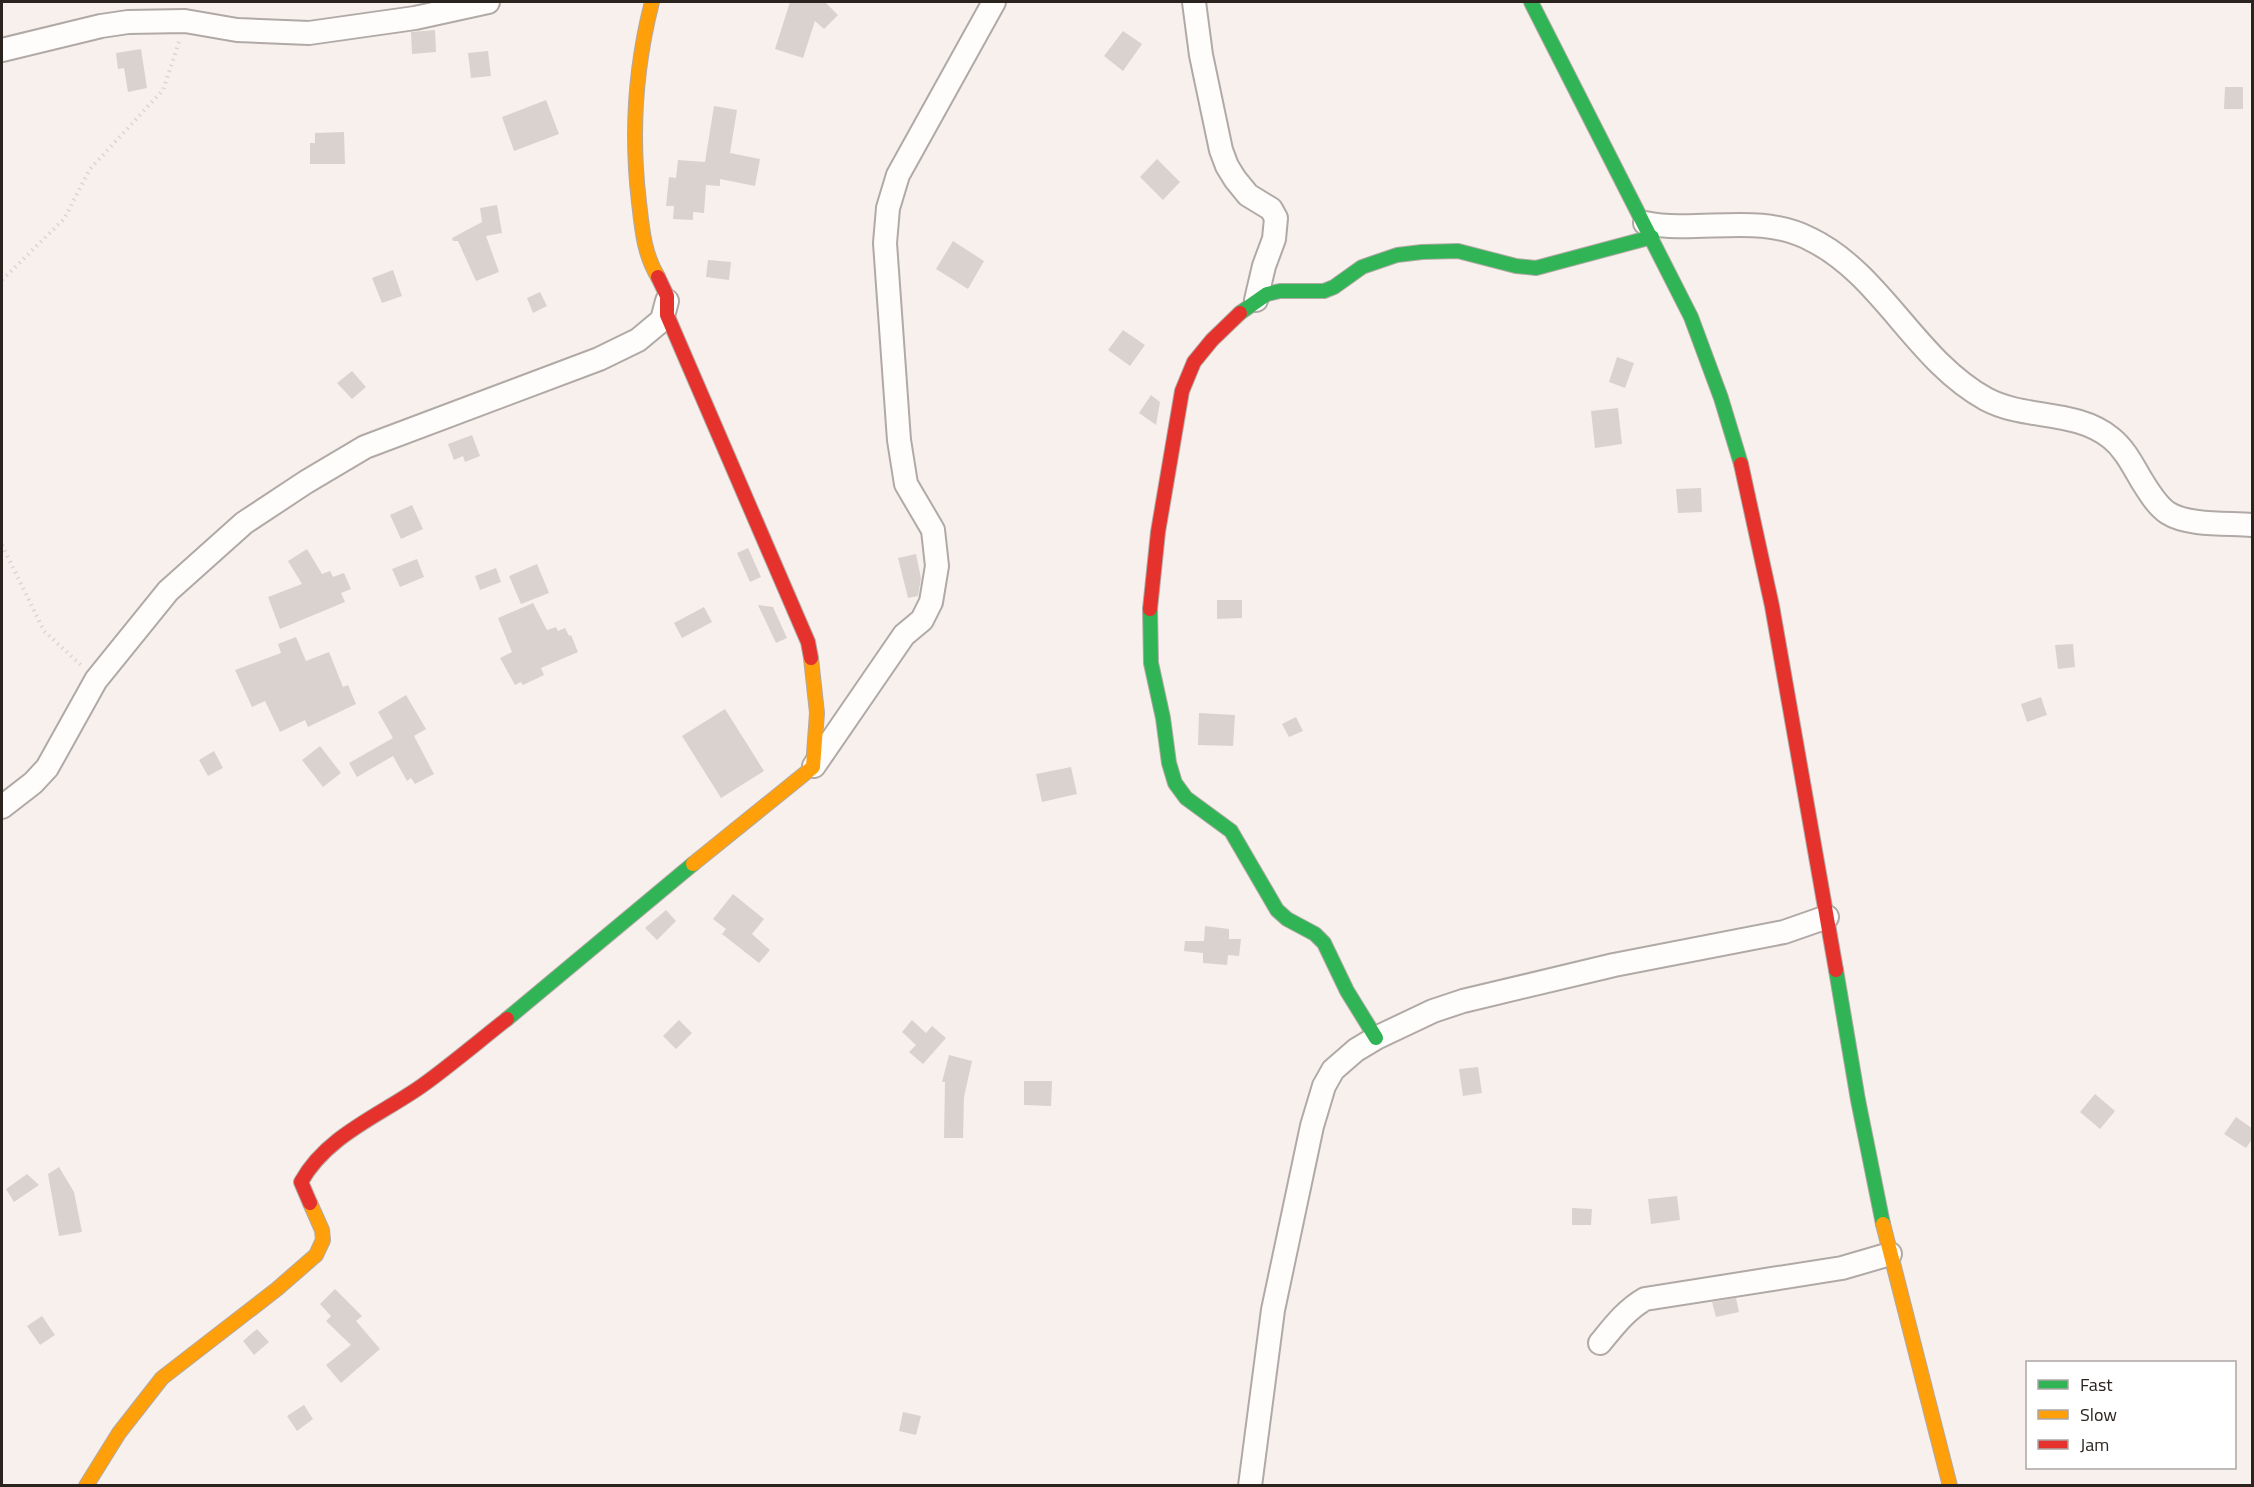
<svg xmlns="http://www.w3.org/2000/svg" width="2254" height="1487" font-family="'Titillium Web',sans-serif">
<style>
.building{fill:#dad2ce}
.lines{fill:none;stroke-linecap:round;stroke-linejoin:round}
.street-casing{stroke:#b1a9a5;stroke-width:26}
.fast-casing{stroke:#b1a9a5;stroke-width:16}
.slow-casing{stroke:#b1a9a5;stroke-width:16}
.jam-casing{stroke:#b1a9a5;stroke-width:16}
.path{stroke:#d9d7d6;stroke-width:4;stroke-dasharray:1.5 4.5;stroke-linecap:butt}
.street{stroke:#fefdfc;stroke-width:22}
.fast{stroke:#30b455;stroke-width:14}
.slow{stroke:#ff9f0a;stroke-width:14}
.jam{stroke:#e5322d;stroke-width:14}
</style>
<rect width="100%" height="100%" fill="#f8f0ec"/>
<path class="building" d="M790 2H825L838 15 824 29 815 21 803 58 775 49Z
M435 30 436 52 412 54 411 32Z
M1123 31 1142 44 1123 71 1104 56Z
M141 49 147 88 128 92 124 68 118 69 116 53Z
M488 51 491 76 471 78 468 53Z
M2225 87H2243V109H2224Z
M546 100 559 134 514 151 502 117Z
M714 106 737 110 730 153 760 159 755 186 720 179V186L706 185 704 213 693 212V220L673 219 674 206H666L669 177 676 178 678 160 705 162Z
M344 132 345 164H310V143H315V133Z
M1157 159 1180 182 1163 200 1140 177Z
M497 205 502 233 486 236 499 272 476 281 458 241H453L452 238 482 222 480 208Z
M953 241 984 261 968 289 936 269Z
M708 260 731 262 729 280 706 277Z
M393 270 402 296 382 303 372 278Z
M540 292 547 306 533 313 527 298Z
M1123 330 1145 345 1130 366 1108 350Z
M1617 357 1634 363 1625 388 1609 382Z
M352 371 366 387 352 399 337 383Z
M1151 395 1160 402 1156 425 1139 413Z
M1618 408 1622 444 1595 448 1591 411Z
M472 435 480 456 465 462 463 456 454 460 448 444Z
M1701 488 1702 512 1678 513 1676 489Z
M412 505 423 529 401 539 390 515Z
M748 548 761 577 750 582 737 553Z
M307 549 322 574 330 571 333 577 344 573 351 589 341 593 345 602 280 629 268 597 302 584 288 561Z
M916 554 921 578 918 596 908 598 898 558Z
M417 559 424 577 400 587 392 569Z
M537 564 549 593 521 604 509 576Z
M496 568 501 582 480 590 475 576Z
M1217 600H1242V618L1217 619Z
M533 603 547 630 556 627 558 631 565 628 569 636 571 635 578 652 541 668 544 675 523 685 521 682 515 685 500 658 512 652 498 618Z
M758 605 773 607 787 638 776 643Z
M704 607 712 622 682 638 674 623Z
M296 637 306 661 329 652 343 687 348 685 356 704 308 727 305 720 280 732 265 701 252 707 235 670 281 653 278 644Z
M2073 644 2075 667 2058 669 2055 645Z
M406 695 426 729 414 736 434 774 415 784 411 778 407 781 393 756 357 777 349 763 393 738 378 712Z
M2041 697 2047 715 2027 722 2021 704Z
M725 709 764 771 721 798 682 736Z
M1199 713 1235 715 1233 746 1198 745Z
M1296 717 1303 731 1289 737 1282 724Z
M320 746 341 773 323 787 302 760Z
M214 751 223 768 208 776 199 760Z
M1071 767 1077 794 1042 802 1036 774Z
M733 894 764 919 752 934 770 950 759 963 722 934 726 929 713 919Z
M666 910 676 921 657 940 645 928Z
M1205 926 1229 929V939H1241L1239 956 1228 955 1227 965 1203 963V953L1184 951 1185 941H1204Z
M679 1020 692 1033 676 1049 663 1036Z
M912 1020 926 1033 932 1026 946 1038 923 1064 909 1052 916 1045 902 1032Z
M949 1055 972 1061 964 1097 963 1138H944L945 1082H942Z
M1478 1067 1482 1093 1463 1096 1459 1069Z
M1024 1081H1052L1051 1106 1024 1105Z
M2095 1094 2115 1111 2100 1129 2080 1112Z
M2236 1117 2253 1129V1138L2246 1148 2224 1134Z
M59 1167 74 1192 82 1232 59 1236 48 1174Z
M27 1174 39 1185 14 1202 6 1189Z
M1677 1196 1680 1220 1651 1224 1648 1199Z
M1572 1208 1592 1209 1591 1225H1572Z
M335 1289 362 1316 356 1321 380 1349 341 1383 326 1365 351 1345 326 1321 331 1316 320 1304Z
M1736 1298 1739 1312 1716 1317 1712 1302Z
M42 1316 55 1335 40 1345 27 1326Z
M257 1329 269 1342 254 1355 243 1341Z
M304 1405 313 1419 297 1431 287 1416Z
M903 1412 921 1416 916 1435 899 1431Z"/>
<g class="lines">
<defs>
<path id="street" d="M1194 2 1201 55 1221 150 1227 166 1235 179 1248 195 1271 209 1276 218 1274 239 1264 266 1256 300
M2 50 101 26 128 22 185 21 237 30 309 33 415 18 488 2
M1645 223C1700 234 1758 212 1810 239 1882 274 1915 360 1986 399 2025 420 2075 409 2111 438 2125 449 2133 466 2142 481 2149 492 2157 506 2168 513 2188 526 2229 523 2252 525
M814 766 904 635 922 620 931 602 937 566 933 530 906 484 899 440 885 243 888 208 898 175 994 2
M2 807 33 783 47 768 96 680 168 591 244 523 306 482 365 447 599 359 638 340 662 320 667 301
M1600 1343C1614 1326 1626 1310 1645 1299L1842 1268 1890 1254
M1250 1486 1273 1310 1280 1277 1312 1126 1324 1086 1333 1070 1356 1050 1376 1038 1433 1011 1463 1001 1614 965 1784 932 1827 917"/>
<path id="fast" d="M1531 2 1691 317 1721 398 1741 464
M1240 313 1267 294 1280 291H1324L1334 287 1362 267 1397 255 1422 252 1458 251 1516 266 1536 268 1652 237
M1150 609 1151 663 1163 718 1169 763 1175 783 1186 798 1231 831 1277 910 1287 919 1315 934 1324 943 1347 991 1376 1038
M1836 970 1858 1100 1883 1224
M507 1019 693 864"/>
<path id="slow" d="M652 2C635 68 631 135 639 202 642 229 644 254 658 277
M693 864 813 767 817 713 811 658
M1883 1224 1950 1486
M86 1486 119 1433 162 1378 277 1289 316 1255 323 1240 322 1230 310 1203"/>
<path id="jam" d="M658 277 667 296V315L808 642 811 658
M1741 464 1772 606 1836 970
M1150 609 1158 532 1182 391 1194 362 1212 340 1240 313
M310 1203 301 1182C327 1135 381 1115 423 1085 452 1064 479 1041 507 1019"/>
</defs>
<use href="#street" class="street-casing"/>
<use href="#fast" class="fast-casing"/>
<use href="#slow" class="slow-casing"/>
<use href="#jam" class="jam-casing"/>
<path class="path" d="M2 280 64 219 90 169 163 90 179 42
M2 545 44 631 83 667"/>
<use href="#street" class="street"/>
<use href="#fast" class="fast"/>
<use href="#slow" class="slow"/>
<use href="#jam" class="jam"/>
</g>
<rect width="2254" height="1487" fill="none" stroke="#2b231e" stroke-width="6"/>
<rect x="2026" y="1361" width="210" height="108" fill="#ffffff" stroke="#aaa7a5" stroke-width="1.5"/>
<rect x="2038" y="1380" width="30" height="9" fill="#30b455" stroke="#aaa7a5" stroke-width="1.5"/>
<text x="2080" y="1391" font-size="18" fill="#2b231e">Fast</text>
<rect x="2038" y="1410" width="30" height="9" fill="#ff9f0a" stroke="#aaa7a5" stroke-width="1.5"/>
<text x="2080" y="1421" font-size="18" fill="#2b231e">Slow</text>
<rect x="2038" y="1440" width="30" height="9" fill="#e5322d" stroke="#aaa7a5" stroke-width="1.5"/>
<text x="2080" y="1451" font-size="18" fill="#2b231e">Jam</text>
</svg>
